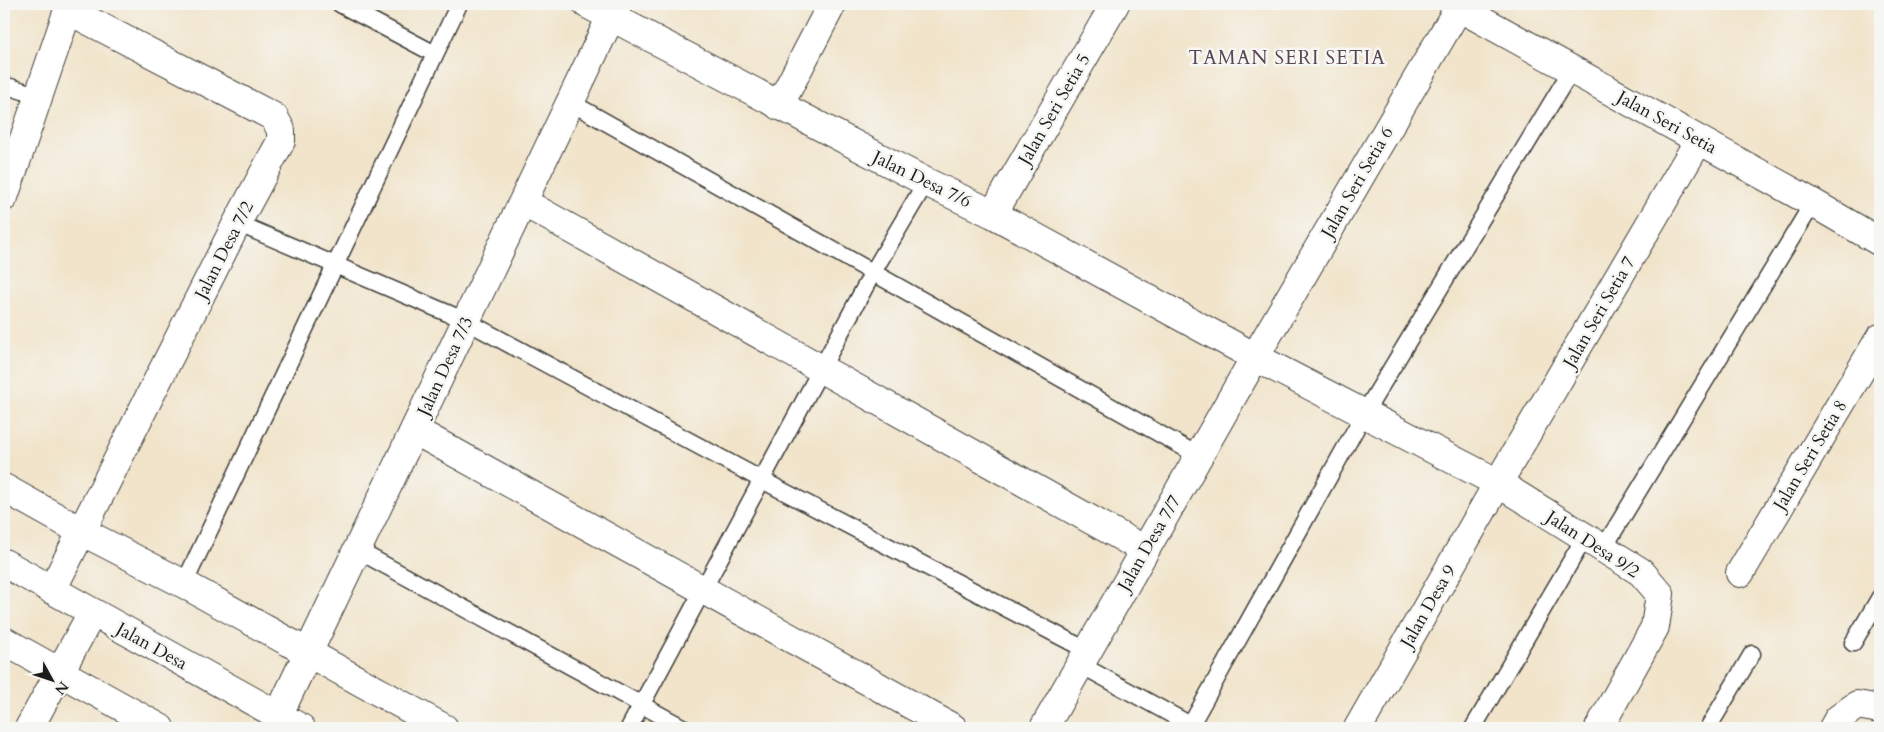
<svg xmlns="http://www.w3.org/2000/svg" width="1884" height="732" font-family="Cardo,serif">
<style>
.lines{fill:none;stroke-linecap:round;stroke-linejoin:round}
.service-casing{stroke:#3c3a36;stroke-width:19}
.minor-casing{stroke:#3c3a36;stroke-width:30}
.service{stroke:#fff;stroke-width:16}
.minor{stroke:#fff;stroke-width:28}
.labels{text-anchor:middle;stroke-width:5;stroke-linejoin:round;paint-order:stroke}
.street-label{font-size:18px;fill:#1c1c1c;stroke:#f6f6f2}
.neighbourhood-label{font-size:19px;letter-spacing:1px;fill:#5b4654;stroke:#f6f6f2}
</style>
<rect width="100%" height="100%" fill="#f6f6f2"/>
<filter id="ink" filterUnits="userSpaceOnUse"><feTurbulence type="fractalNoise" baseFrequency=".02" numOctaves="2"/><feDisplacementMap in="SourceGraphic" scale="10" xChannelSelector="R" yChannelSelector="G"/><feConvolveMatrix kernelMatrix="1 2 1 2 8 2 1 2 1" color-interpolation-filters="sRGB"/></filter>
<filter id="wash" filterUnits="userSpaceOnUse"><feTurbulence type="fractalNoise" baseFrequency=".0096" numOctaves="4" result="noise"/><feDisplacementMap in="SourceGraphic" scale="20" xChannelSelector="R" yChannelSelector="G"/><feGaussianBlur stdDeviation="1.12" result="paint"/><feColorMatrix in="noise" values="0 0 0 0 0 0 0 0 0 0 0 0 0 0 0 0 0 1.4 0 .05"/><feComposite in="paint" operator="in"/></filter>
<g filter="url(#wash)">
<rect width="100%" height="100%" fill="#f1e4cb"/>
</g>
<g filter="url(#ink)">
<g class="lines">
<defs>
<path id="service" d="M340 4 435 54
M4 85 39 96
M570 102 1199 456
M237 223 466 321 762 480 1088 651
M1603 549 1813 203
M357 550 684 728
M184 584 459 4
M1853 643 1880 597
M1081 665 1196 728
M629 728 873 272 926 182
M1189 728 1364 414 1572 69
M1473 728 1585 537
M1708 728 1752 654"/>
<path id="minor" d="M587 4 926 182 993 214 1255 357 1498 483 1641 572 1660 594 1655 627 1599 728
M1453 4 1813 203 1880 242
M779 106 832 4
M4 197 70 4
M523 202 1145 550
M993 214 1115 4
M414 430 953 728
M4 488 81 531 184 584 444 728
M4 563 301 728
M1740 573 1880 338
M52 590 237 223 281 141V130L274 117 68 10
M4 641 160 728
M278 716 617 4
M29 728 92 613
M1044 728 1255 357 1459 7
M1358 728 1498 483 1699 140
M1833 728 1838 719 1857 705 1880 709"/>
</defs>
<use href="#service" class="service-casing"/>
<use href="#minor" class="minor-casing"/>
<use href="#service" class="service"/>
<use href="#minor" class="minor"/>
</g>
</g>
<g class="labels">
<g class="street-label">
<text transform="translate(1054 109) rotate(-60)" y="6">Jalan Seri Setia 5</text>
<text transform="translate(1667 122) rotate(29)" y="6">Jalan Seri Setia</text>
<text transform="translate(922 179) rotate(26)" y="6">Jalan Desa 7/6</text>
<text transform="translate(1357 182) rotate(-60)" y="6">Jalan Seri Setia 6</text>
<text transform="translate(224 250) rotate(-63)" y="6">Jalan Desa 7/2</text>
<text transform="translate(1599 312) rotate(-60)" y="6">Jalan Seri Setia 7</text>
<text transform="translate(445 366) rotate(-65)" y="6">Jalan Desa 7/3</text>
<text transform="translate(1810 455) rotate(-59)" y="6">Jalan Seri Setia 8</text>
<text transform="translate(1149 543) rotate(-60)" y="6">Jalan Desa 7/7</text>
<text transform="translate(1593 544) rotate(33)" y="6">Jalan Desa 9/2</text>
<text transform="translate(1428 606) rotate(-60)" y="6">Jalan Desa 9</text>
<text transform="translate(152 646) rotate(29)" y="6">Jalan Desa</text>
</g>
<g class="neighbourhood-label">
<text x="1287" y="64">TAMAN SERI SETIA</text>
</g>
</g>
<rect width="1884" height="732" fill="none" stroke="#f6f6f2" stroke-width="20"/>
<g transform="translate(52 680) rotate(130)" stroke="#f6f6f2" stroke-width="4" paint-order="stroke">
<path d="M0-4L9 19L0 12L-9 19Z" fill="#1c1c1c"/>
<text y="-8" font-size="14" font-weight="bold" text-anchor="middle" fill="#1c1c1c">N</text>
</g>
</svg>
